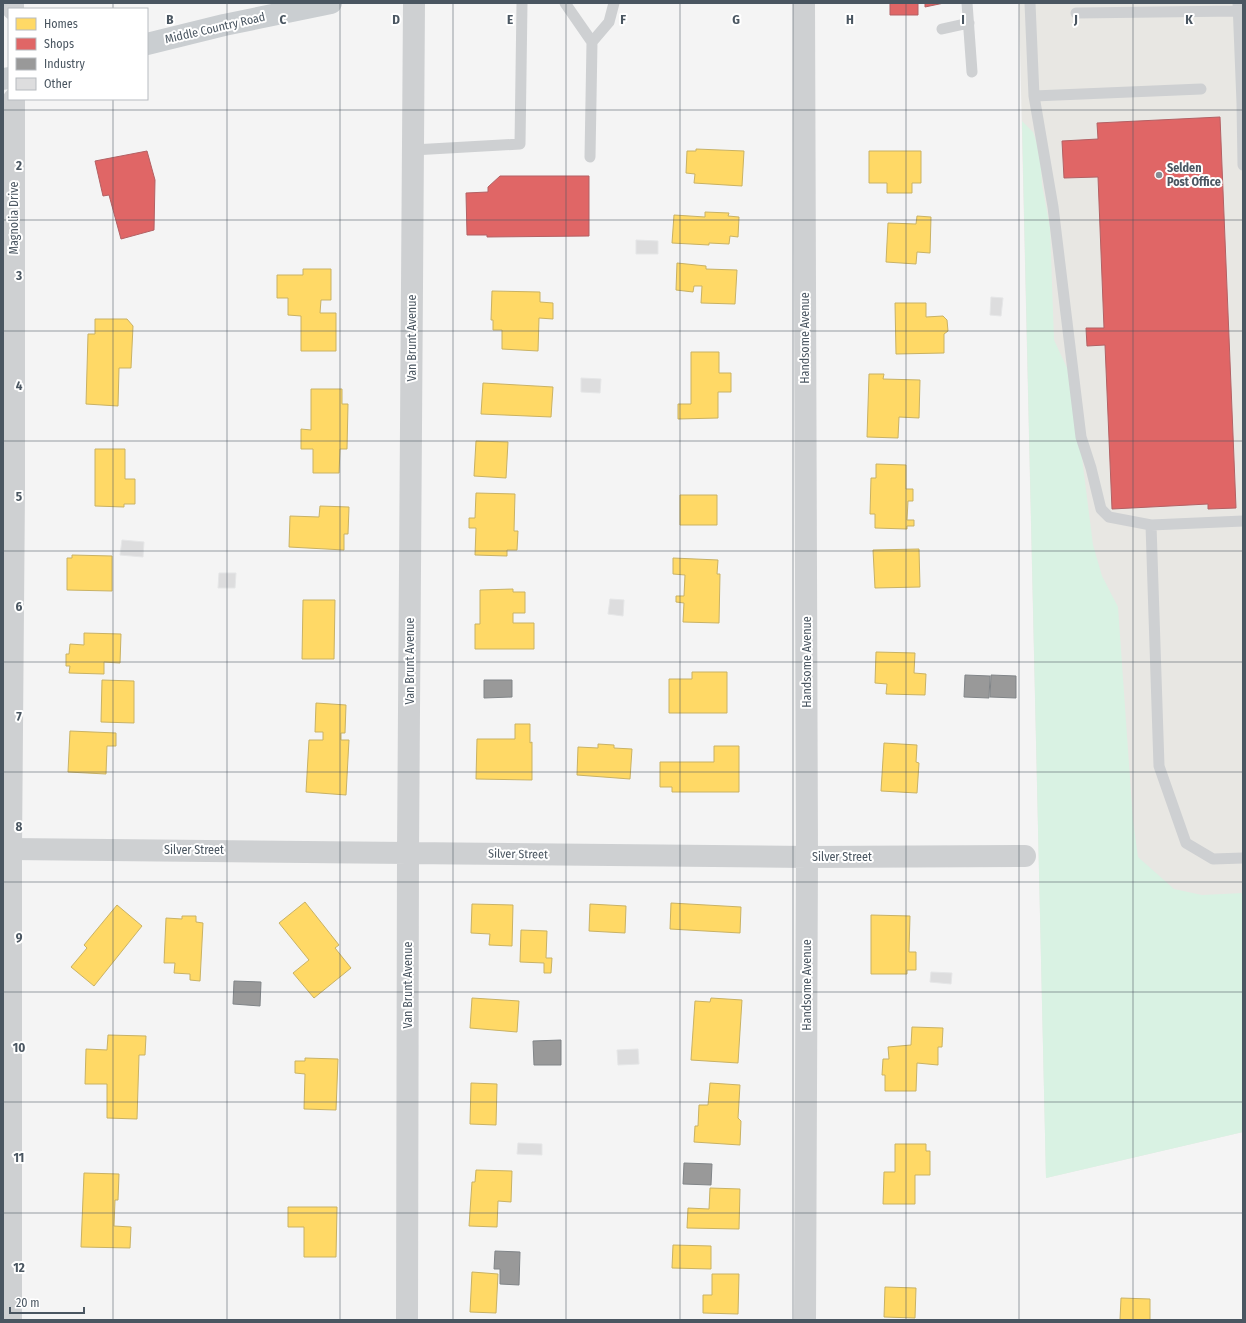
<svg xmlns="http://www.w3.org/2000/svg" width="1246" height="1323" font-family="'Fira Sans Condensed',sans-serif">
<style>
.commercial{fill:#e8e7e3}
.green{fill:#d9f2e3}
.homes{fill:#ffd966;stroke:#c9b264}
.shops{fill:#e06666;stroke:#b36164}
.industry{fill:#999;stroke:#818588}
.building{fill:#ddddde;stroke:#e5e6e7}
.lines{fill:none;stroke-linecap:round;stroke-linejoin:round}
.service{stroke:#ced0d2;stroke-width:11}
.minor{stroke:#ced0d2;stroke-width:22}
.tertiary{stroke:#ced0d2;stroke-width:22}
.primary{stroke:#caced1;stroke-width:22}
.grid{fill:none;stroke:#4a5661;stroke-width:1;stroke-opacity:0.55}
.poi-dot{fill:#868d94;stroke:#fff;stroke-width:1.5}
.labels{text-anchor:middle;stroke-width:4;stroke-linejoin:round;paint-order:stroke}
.street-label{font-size:12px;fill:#4a5661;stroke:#fff}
.poi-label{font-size:12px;font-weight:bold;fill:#4a5661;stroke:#fff;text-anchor:start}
.grid-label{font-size:13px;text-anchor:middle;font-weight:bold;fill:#4a5661;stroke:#fff;stroke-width:4;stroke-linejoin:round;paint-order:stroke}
</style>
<rect width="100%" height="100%" fill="#f4f4f4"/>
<path class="commercial" d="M1019 3H1243V1132L1046 1178Z"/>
<path class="green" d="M1022 121 1033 132 1040 153 1042 185 1050 227 1054 340 1068 370 1081 450 1093 545 1102 576 1118 607 1133 821 1138 857 1174 889 1202 895 1243 893V1132L1046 1178Z"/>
<path class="homes" d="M696 149 744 151 742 186 694 183 695 174 686 173 687 151H696Z
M869 151H921V183H912V193H887V183H869Z
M705 212 729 213 728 216 739 217 738 237 730 236 729 244 709 243V245L672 243 674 215 705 217Z
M917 216 931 217 930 253 917 252 916 264 886 262 888 223 916 224Z
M677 263 706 266V269L737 270 735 304 701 303 702 286H694L693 292 676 290Z
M303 269H331V300H321L320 313H336V351H301V316L288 315V298H277V275H303Z
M492 291 540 292V302L553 303V319L539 318 538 351 502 349V330H493V320H491Z
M895 303H926V317L943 316 947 320 948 331 944 334V353L896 354Z
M95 319H127L133 326 131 368H119L118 406 86 404 88 334H95Z
M691 352H719V373H731V392H718V418L678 419V404H691Z
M869 374H884L883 379 920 380 919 418 899 417 898 438 867 437Z
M483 383 553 387 551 417 481 414Z
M311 389H342V404H348L347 449H340L339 473H313V449H301V429L311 430Z
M476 441 508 442 506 478 474 476Z
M95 449H125V479H135V504H124V507L95 506Z
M876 464 906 465V489H913V501H908L907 520H914V526H907V529L875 528V514H870L871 478H876Z
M476 493 515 494 514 531H518L517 550H507V556L475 555 476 528H469V518H475Z
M680 495H717V525H680Z
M320 506 349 507 348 534H344V550L289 547 290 516 319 517Z
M919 549 920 587 875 588 873 550Z
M72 555 112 556V591L67 590V558H72Z
M673 558 718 560 717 574H720L719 623 683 622 684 603 676 602V596H684L685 575 673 574Z
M513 589V592H525V613H513V623H534V649H475V624H480V590Z
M303 600H335L334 659H302Z
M84 633 121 634 120 663 104 662V674L69 673 70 666H66V654H69L70 644 84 645Z
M876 652 915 653 914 673 926 674 925 695 886 694 887 684 875 683Z
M692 672H727V713H669V679H692Z
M102 680 134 681V723L101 722Z
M316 703 346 705 345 733H341V740H349L346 795 306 792 309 740H323V732H315Z
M515 724H530V743L532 742V780L476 779 477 739H515Z
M70 731 116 733V746H107L106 774 68 772Z
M884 743 917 745 916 762 919 763 917 793 881 791Z
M598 744 614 745V748L632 749 630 779 577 775 578 747 598 748Z
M714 746H739V792H672V787H660V762H714Z
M305 902 339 945 335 948 351 968 314 998 293 973 309 960 279 923Z
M671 903 741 907 740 933 670 929Z
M472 904 513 905 512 946 489 945 490 934 471 933Z
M590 904 626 906 625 933 589 931Z
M117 905 142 926 94 986 71 967 87 948 84 945Z
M871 915 910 916 909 952H916V970H907V974H871Z
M182 916H196V922L203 923 200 981 190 980V974L174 973 175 963H164L166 918 182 919Z
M521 930 547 931 546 958H552L551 973H544V963L520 962Z
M472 998 519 1001 517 1032 470 1028Z
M711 998 742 1000 738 1063 691 1060 695 1001 710 1002Z
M912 1027 943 1028 942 1047H938V1065L917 1063 916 1091H885V1075H882L883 1059H889L888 1047 911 1045Z
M108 1035 146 1036 145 1055H139L137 1119 107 1118V1084H85L86 1049 107 1050Z
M305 1058 338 1059 336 1110 304 1109 305 1074 295 1073V1061H305Z
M471 1083 497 1084 496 1125 470 1124Z
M710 1083 740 1085 738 1118 741 1121 740 1145 694 1142 695 1126H698L699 1105H708Z
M895 1144H926V1151H930V1175H915V1204H883L884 1172H895Z
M476 1170 512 1171 511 1202 498 1201 497 1227 469 1226 472 1182H475Z
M84 1173 119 1174 118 1200H115L114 1226 131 1227 130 1248 81 1247Z
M710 1188 740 1189 739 1229 687 1228 688 1208 709 1209Z
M288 1207H337L336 1257H304V1227H288Z
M673 1245 711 1246V1269L672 1268Z
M472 1272 498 1274 496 1313 470 1312Z
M712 1274H739L738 1314 703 1313V1295H712Z
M885 1287 916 1288 915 1318 884 1317Z
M1121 1298 1150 1299V1320H1120Z"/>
<path class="shops" d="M890 3H918V15H890Z
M925 3H944L925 7Z
M1220 117 1236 508 1208 509V504L1112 509 1105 345 1087 346 1086 328H1104L1098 177 1064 178 1062 141 1098 139 1097 123Z
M147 151 155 180 154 230 121 239 109 195 103 196 95 161Z
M500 176H589V236L487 237V235H467L466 193 488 192V187Z"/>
<path class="industry" d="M965 675 990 676 989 698 964 697Z
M991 675 1016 676V698L990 697Z
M484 680H512V697L484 698Z
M234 981 261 982 260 1006 233 1004Z
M561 1040V1065H534L533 1041Z
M684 1163 712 1164 711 1185 683 1184Z
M495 1251 520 1252 519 1285 500 1284V1269H494Z"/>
<path class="building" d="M636 240 658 241V254H636Z
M991 297 1003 298 1001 316 990 315Z
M581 378 601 379 600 393 581 392Z
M122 540 144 542 143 557 120 555Z
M219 573H236L235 588H218Z
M610 599 624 600 623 616 608 614Z
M931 972 952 973 951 984 930 982Z
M638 1049 639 1064 618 1065 617 1050Z
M518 1143 542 1144V1155L517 1154Z"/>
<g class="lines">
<path class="service" d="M565 3 592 42 590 157
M967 3 972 72
M1030 3 1034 96
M1238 3 1242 103 1243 165
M1076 13 1238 11
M942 29 969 23
M592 42 609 22 614 3
M413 150 520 144 522 3
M1243 521 1151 525 1159 766 1186 843 1213 859 1243 858
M1151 525 1109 517 1101 509 1091 468 1081 437 1053 207 1034 96 1201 89"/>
<path class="minor" d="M13 3V9
M804 3 807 857 805 1320
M11 849 807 857 1025 856
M407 1320 408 852 414 3"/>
<path class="tertiary" d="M11 1320V849L14 489V99"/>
<path class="primary" d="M147 44 224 25 331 3
M3 79 9 78"/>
</g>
<path class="grid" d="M113 3V9M227 3V1320M340 3V1320M453 3V1320M566 3V1320M680 3V1320M793 3V1320M906 3V1320M1019 3V1320M1133 3V1320M113 99V1320M3 110H1243M3 220H1243M3 331H1243M3 441H1243M3 551H1243M3 662H1243M3 772H1243M3 882H1243M3 992H1243M3 1102H1243M3 1213H1243"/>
<circle class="poi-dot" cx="1159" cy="175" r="4"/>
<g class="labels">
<g class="street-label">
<text transform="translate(215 28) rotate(-13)" y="4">Middle Country Road</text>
<text transform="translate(14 218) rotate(-90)" y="4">Magnolia Drive</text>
<text transform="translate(412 338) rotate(-90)" y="4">Van Brunt Avenue</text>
<text transform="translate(805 338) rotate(-90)" y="4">Handsome Avenue</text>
<text transform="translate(410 661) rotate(-90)" y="4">Van Brunt Avenue</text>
<text transform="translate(807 662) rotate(-90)" y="4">Handsome Avenue</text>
<text x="194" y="854">Silver Street</text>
<text transform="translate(518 854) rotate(1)" y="4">Silver Street</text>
<text x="842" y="861">Silver Street</text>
<text transform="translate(408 985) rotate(-90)" y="4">Van Brunt Avenue</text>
<text transform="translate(807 985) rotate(-90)" y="4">Handsome Avenue</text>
</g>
<g class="poi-label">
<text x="1167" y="172">Selden<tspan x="1167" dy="14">Post Office</tspan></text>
</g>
</g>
<g class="grid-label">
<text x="170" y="24">B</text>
<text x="283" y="24">C</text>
<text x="396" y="24">D</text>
<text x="510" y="24">E</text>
<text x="623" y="24">F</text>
<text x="736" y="24">G</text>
<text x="850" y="24">H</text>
<text x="963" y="24">I</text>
<text x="1076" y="24">J</text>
<text x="1189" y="24">K</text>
<text x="19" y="170">2</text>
<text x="19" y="280">3</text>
<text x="19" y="390">4</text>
<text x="19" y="501">5</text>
<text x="19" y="611">6</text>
<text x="19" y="721">7</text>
<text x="19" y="831">8</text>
<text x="19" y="942">9</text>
<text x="19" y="1052">10</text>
<text x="19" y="1162">11</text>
<text x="19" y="1272">12</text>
</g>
<rect width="1246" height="1323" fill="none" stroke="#4a5661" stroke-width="8"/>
<rect x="8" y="8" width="140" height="92" fill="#ffffff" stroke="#b7bbc0"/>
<rect x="16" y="18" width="20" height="12" fill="#ffd966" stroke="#b7bbc0"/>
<text x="44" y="28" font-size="12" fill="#4a5661">Homes</text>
<rect x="16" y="38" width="20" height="12" fill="#e06666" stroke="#b7bbc0"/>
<text x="44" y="48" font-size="12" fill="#4a5661">Shops</text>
<rect x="16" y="58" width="20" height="12" fill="#999999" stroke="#b7bbc0"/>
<text x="44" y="68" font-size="12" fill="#4a5661">Industry</text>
<rect x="16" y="78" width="20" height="12" fill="#ddddde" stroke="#b7bbc0"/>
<text x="44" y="88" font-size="12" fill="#4a5661">Other</text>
<path d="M10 1307v6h74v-6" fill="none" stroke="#4a5661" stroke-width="2"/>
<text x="16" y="1307" font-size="12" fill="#4a5661" stroke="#ffffff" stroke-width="3" paint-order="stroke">20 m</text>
</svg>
